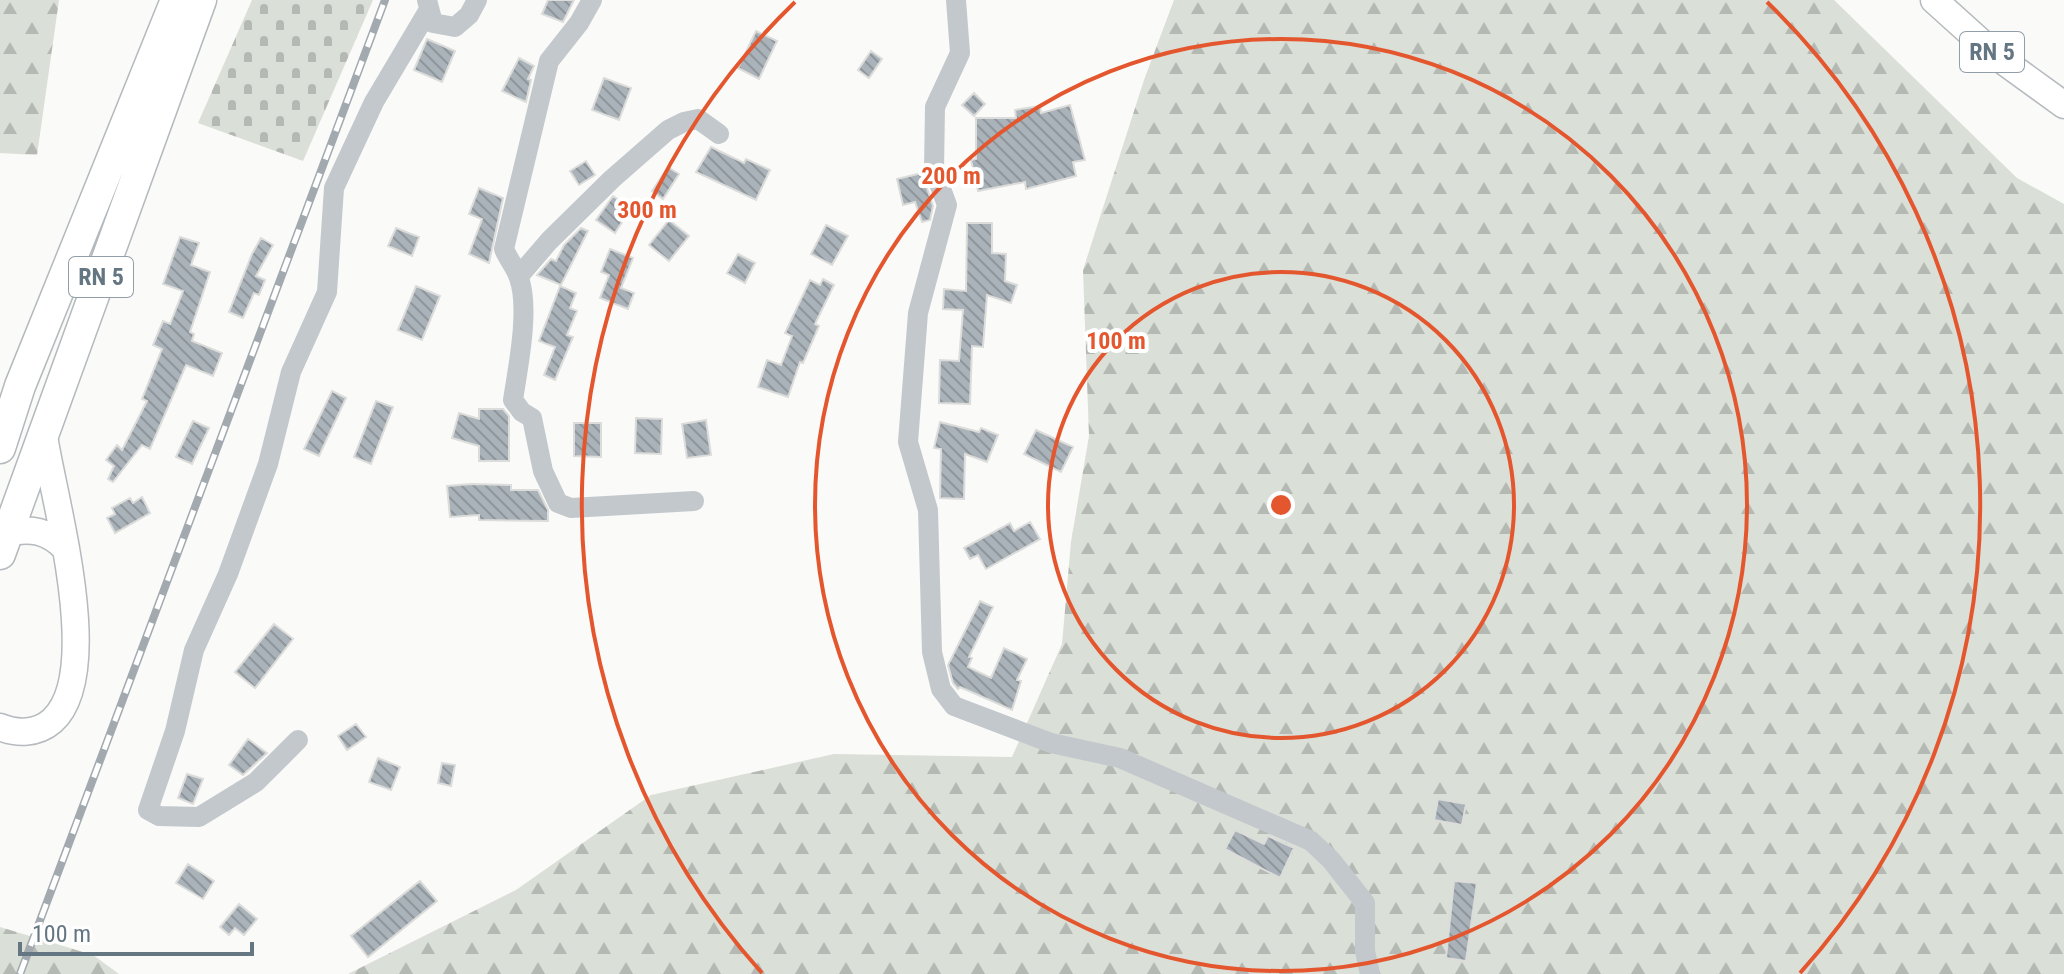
<svg xmlns="http://www.w3.org/2000/svg" width="2064" height="974" font-family="'Roboto Condensed',sans-serif">
<style>
.forest{fill:url(#forest-firs)}
.cemetery{fill:url(#cemetery-stones)}
.building{fill:url(#building-back-hatch);stroke:#dcdcda;stroke-width:2}
.lines{fill:none;stroke-linecap:round;stroke-linejoin:round}
.major-casing{stroke:#b5babe;stroke-width:29}
.highway-casing{stroke:#b4b9bd;stroke-width:33}
.minor{stroke:#c3c8cc;stroke-width:20}
.major{stroke:#fff;stroke-width:26}
.highway{stroke:#fff;stroke-width:30}
.rail-casing{stroke:#a2aab0;stroke-width:8}
.rail{stroke:#fff;stroke-width:5;stroke-dasharray:15;stroke-linecap:butt}
.ring{fill:none;stroke:#e4572e;stroke-width:4}
.labels{text-anchor:middle;stroke-width:8;stroke-linejoin:round;paint-order:stroke}
.shield{fill:#fff;stroke:#939fa8;stroke-width:2}
.shield-label{font-size:24px;font-weight:bold;fill:#657683}
.centre{fill:#e4572e;stroke:#fff;stroke-width:4}
.ring-label{font-size:24px;text-anchor:middle;font-weight:bold;fill:#e4572e;stroke:#fff;stroke-width:8;stroke-linejoin:round;paint-order:stroke}
</style>
<defs>
<pattern id="forest-firs" width="22" height="20" patternUnits="userSpaceOnUse" patternTransform="scale(2)"><rect width="22" height="20" fill="#dadfd7"/><path d="M5 1l3.5 6h-7zM16 11l3.5 6h-7z" fill="#b4b9b4"/></pattern>
<pattern id="cemetery-stones" width="16" height="16" patternUnits="userSpaceOnUse" patternTransform="scale(2)"><rect width="16" height="16" fill="#dadfd7"/><path d="M2 7V4a2 2 0 0 1 4 0v3zM10 15v-3a2 2 0 0 1 4 0v3z" fill="#b4b9b4"/></pattern>
<pattern id="building-back-hatch" width="6" height="6" patternUnits="userSpaceOnUse" patternTransform="scale(2)"><rect width="6" height="6" fill="#aab3b9"/><path d="M-1 5l2 2M0 0l6 6M5-1l2 2" fill="none" stroke="#8e969c"/></pattern>
</defs>
<rect width="100%" height="100%" fill="#fafaf8"/>
<path class="forest" d="M0 0H59L37 155 0 153Z
M1174 0H1834L2017 178 2064 204V974H348L516 890 651 795 834 754 1012 757 1062 644 1071 542 1089 436 1083 270 1144 80Z
M0 927 93 955 119 974H0Z"/>
<path class="cemetery" d="M252 0H373L303 161 198 123Z"/>
<path class="building" d="M548 0H574L563 22 542 14Z
M756 31 777 41 759 79 738 68Z
M427 39 455 51 442 82 414 70Z
M871 51 882 59 869 78 858 70Z
M519 58 534 66 528 79 531 80 526 102 502 91Z
M604 78 631 88 619 120 592 110Z
M974 93 985 104 974 116 962 105Z
M1070 105 1085 160 1073 162 1076 176 1026 189 1025 182 978 191 971 160 976 159V118H1016L1015 110 1040 106 1041 113Z
M711 147 744 163 746 159 770 170 756 200 696 172Z
M586 161 595 175 579 185 570 171Z
M668 167 679 174 663 199 652 191Z
M922 173 933 206 930 220 922 222 915 202 903 205 897 179Z
M479 188 503 198 489 263 469 254 482 219 469 214Z
M613 196 631 208 615 233 596 220Z
M669 220 689 236 669 261 649 245Z
M967 223H992V253L1006 254 1005 281 1017 285 1011 303 987 295 983 347 972 346 970 404 939 403 940 360 959 361 963 310 943 309 944 289 966 291Z
M826 225 848 236 832 265 811 254Z
M396 228 419 237 412 256 388 246Z
M581 228 588 231 561 285 537 275 551 259 556 261 564 245Z
M180 237 199 243 191 265 210 272 190 332 194 334 192 341 222 353 213 376 186 365 150 449 142 445 113 482 108 479 114 466 106 460 117 445 122 450 147 401 142 399 162 349 153 345 163 321 170 324 183 291 163 284Z
M261 238 273 245 256 276 265 280 259 295 254 293 243 318 229 312 252 254Z
M610 249 633 258 621 288 634 293 628 309 600 298 609 275 601 272Z
M738 254 755 263 745 283 727 273Z
M823 279 834 285 815 324 819 326 803 363 800 362 788 397 758 387 767 360 781 365 792 336 785 333 810 280 820 285Z
M416 286 440 296 422 340 398 330Z
M560 286 576 293 570 308 577 311 567 335 573 337 555 380 544 375 555 347 539 341Z
M332 391 346 398 319 456 304 449Z
M376 401 393 407 371 464 354 457Z
M479 409H503L509 416V461H479V446L452 438 459 413 479 419Z
M636 418 662 419 661 454 635 453Z
M706 420 711 455 687 458 682 424Z
M193 421 209 428 192 464 176 457Z
M940 422 979 432 981 428 998 435 987 462 965 454 964 499 940 498 941 449 934 448Z
M574 423H601V457L574 456Z
M1036 430 1073 447 1061 472 1024 454Z
M471 484 511 485V490H538L548 510V521L479 520V515L450 517 447 486Z
M142 497 150 513 115 533 107 518 115 514 112 508 130 498 133 503Z
M1030 522 1040 539 986 569 978 555 970 559 964 548 1010 523 1014 531Z
M980 601 993 607 969 657 972 658 968 667 991 678 1004 648 1027 659 1017 680 1021 681 1012 710 960 687 958 689 953 683 948 665Z
M274 624 293 639 255 688 235 672Z
M356 724 366 737 347 750 338 736Z
M248 739 267 753 243 775 229 765Z
M378 758 400 767 391 790 369 782Z
M442 763 455 765 451 786 438 783Z
M187 774 203 779 193 804 178 798Z
M1438 799 1466 804 1462 825 1434 820Z
M1235 830 1264 844 1268 836 1294 848 1280 878 1225 849Z
M188 864 214 881 203 899 176 883Z
M420 881 437 901 368 957 351 936Z
M1454 881 1477 883 1466 961 1446 958Z
M239 904 257 919 244 935 235 928 229 935 220 927Z"/>
<g class="lines">
<defs>
<path id="major" d="M1934 0 1995 55 2064 105
M7 533C31 527 49 531 66 549
M0 727C17 734 37 734 52 721 105 674 54 501 44 436"/>
<path id="highway" d="M0 448 20 386 176 0
M0 554 201 0"/>
</defs>
<use href="#major" class="major-casing"/>
<use href="#highway" class="highway-casing"/>
<path class="minor" d="M427 0 433 23 455 27 469 15 477 0
M592 0 579 23 549 61 504 249C508 259 516 268 519 278 530 309 518 367 513 400L522 412 532 418 543 471 558 503 571 508 694 501
M956 0 960 53 935 107 934 170 947 205 918 313 908 442 928 510 932 652 941 689 954 706 1051 743 1120 758 1311 841 1331 860 1365 903V951L1370 974
M519 276 549 241 612 179 668 130 684 122 698 119 719 134
M298 740 256 782 199 817 159 816 148 810 175 731 194 650 228 574 268 464 291 372 327 292 334 188 374 102 428 11"/>
<use href="#major" class="major"/>
<use href="#highway" class="highway"/>
<defs>
<path id="rail" d="M20 974 385 0"/>
</defs>
<use href="#rail" class="rail-casing"/>
<use href="#rail" class="rail"/>
</g>
<g class="ring">
<circle cx="1281" cy="505" r="233"/>
<circle cx="1281" cy="505" r="466"/>
<path d="M762 973A699 699 0 0 1 795 2M1767 2A699 699 0 0 1 1800 973"/>
</g>
<g class="labels">
<g class="shield">
<rect x="1960" y="32" width="64" height="40" rx="6"/>
<rect x="69" y="257" width="64" height="40" rx="6"/>
</g>
<g class="shield-label">
<text x="1992" y="60">RN 5</text>
<text x="101" y="285">RN 5</text>
</g>
</g>
<circle cx="1281" cy="505" r="12" class="centre"/>
<g class="ring-label">
<text x="951" y="184">200 m</text>
<text x="647" y="218">300 m</text>
<text x="1116" y="349">100 m</text>
</g>
<path d="M20 942v12h232v-12" fill="none" stroke="#657683" stroke-width="4"/>
<text x="32" y="942" font-size="24" fill="#657683" stroke="#ffffff" stroke-width="6" paint-order="stroke">100 m</text>
</svg>
